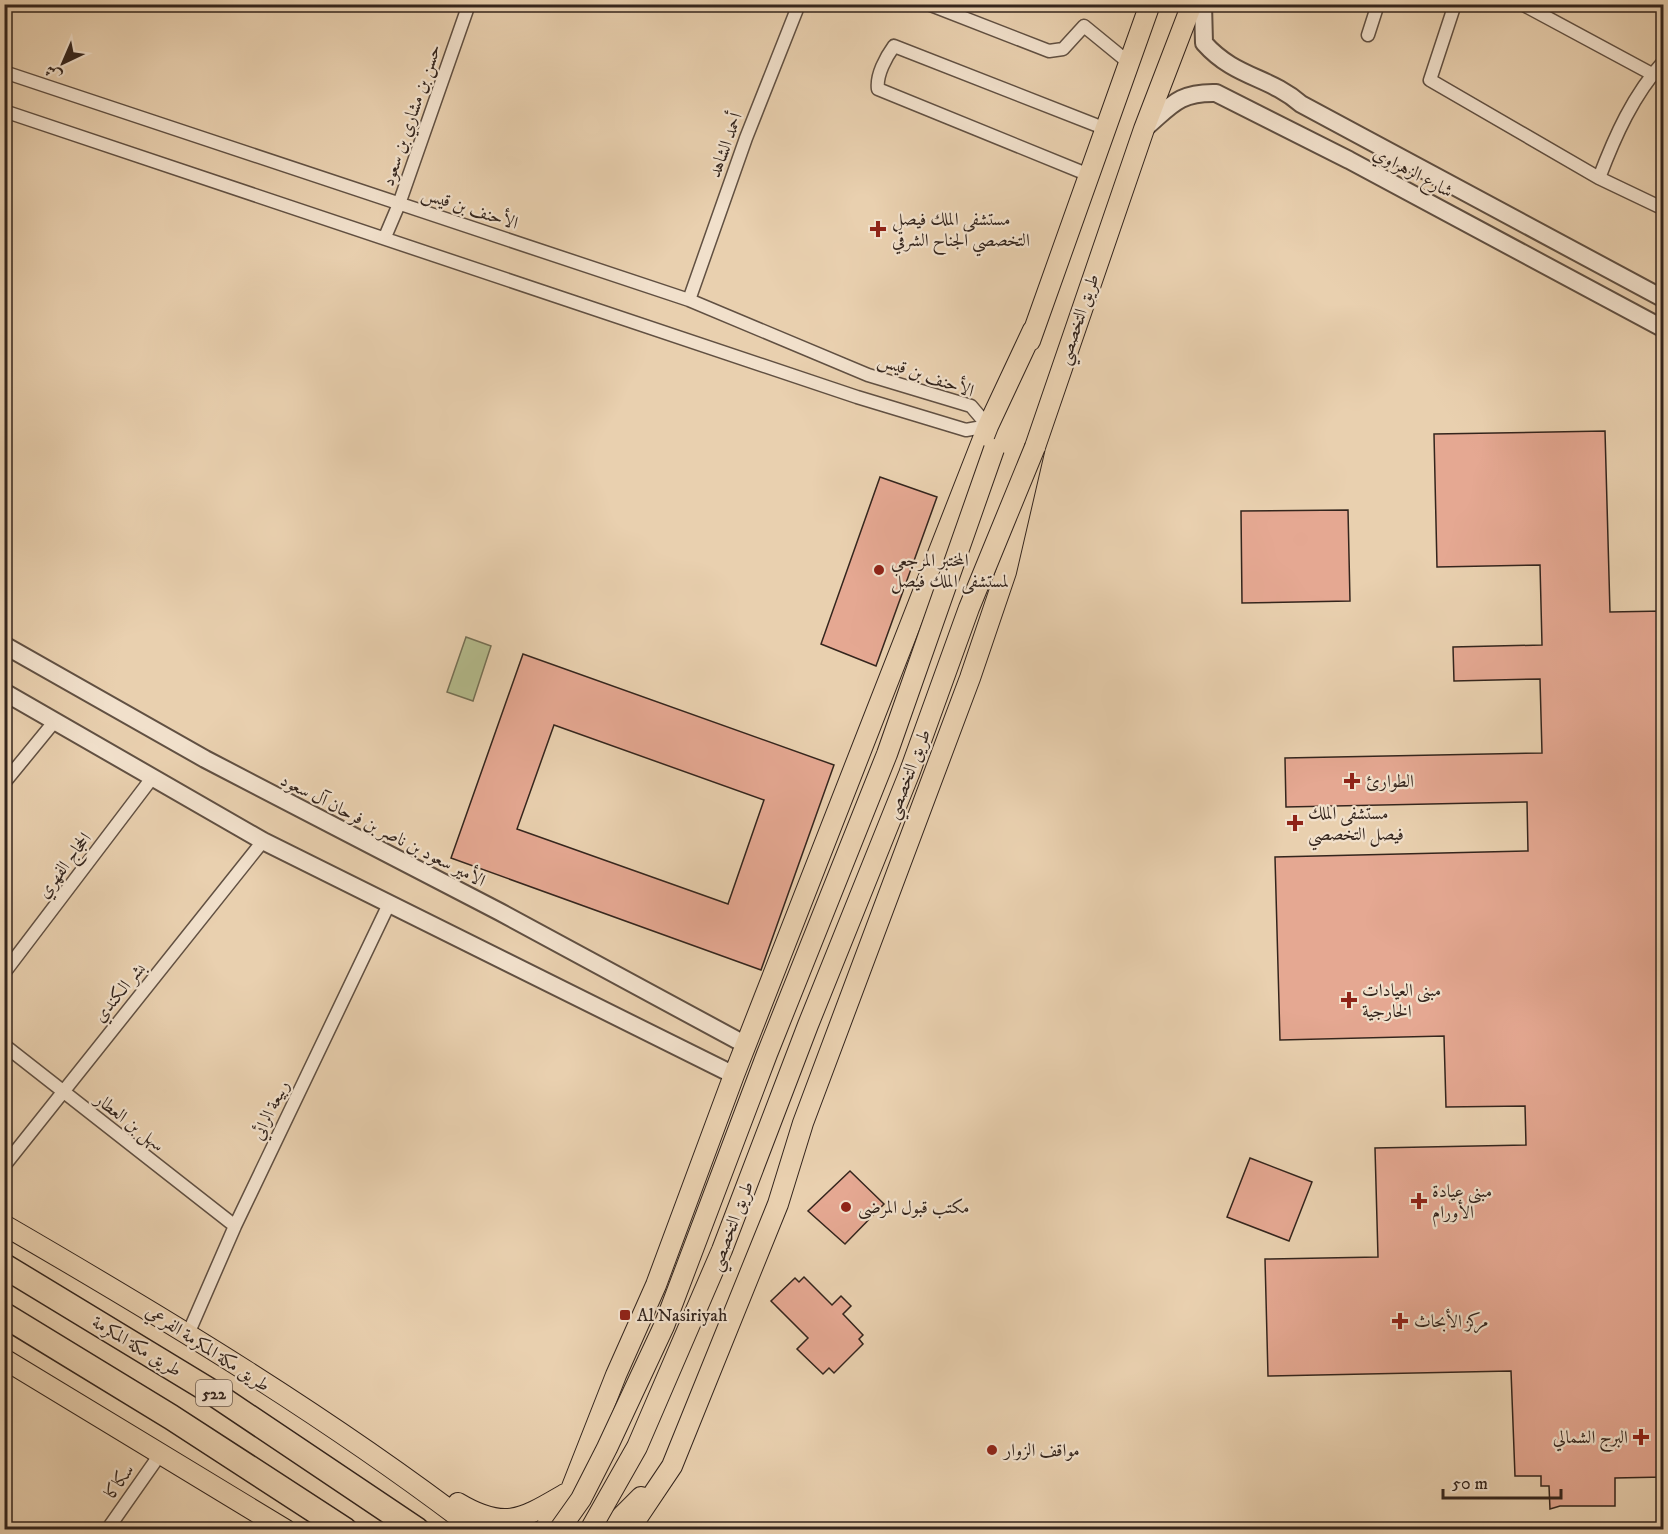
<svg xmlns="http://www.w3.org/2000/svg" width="1668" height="1534" font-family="'IM FELL DW Pica',Amiri,serif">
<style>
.green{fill:#b4bc8d;stroke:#747055;stroke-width:1.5}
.building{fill:#e5a892;stroke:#34251d;stroke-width:1.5;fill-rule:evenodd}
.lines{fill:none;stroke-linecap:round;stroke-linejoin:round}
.minor-casing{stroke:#615042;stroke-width:15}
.tertiary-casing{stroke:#615042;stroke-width:20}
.primary-casing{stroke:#34251d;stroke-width:22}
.motorway-casing{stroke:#34251d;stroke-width:27}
.minor{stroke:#f1e0cb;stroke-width:12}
.tertiary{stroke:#f1e0cb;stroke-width:16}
.primary{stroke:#e9d0af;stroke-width:20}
.motorway{stroke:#e9d0af;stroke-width:24}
.primary-bridge-casing{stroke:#34251d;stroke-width:22;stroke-linecap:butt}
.primary-bridge{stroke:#e9d0af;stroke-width:20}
.poi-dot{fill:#8f2418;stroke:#f1e0cb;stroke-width:2}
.labels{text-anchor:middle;stroke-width:4.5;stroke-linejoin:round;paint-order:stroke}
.shield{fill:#f1e0cb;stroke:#6d5d51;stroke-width:1.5}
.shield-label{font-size:16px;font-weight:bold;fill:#34251d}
.street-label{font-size:18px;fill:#34251d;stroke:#f1e0cb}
.poi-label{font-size:18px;fill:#34251d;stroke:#f1e0cb;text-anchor:start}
</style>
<rect width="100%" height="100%" fill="#e9d0af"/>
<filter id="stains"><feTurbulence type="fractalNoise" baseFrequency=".00333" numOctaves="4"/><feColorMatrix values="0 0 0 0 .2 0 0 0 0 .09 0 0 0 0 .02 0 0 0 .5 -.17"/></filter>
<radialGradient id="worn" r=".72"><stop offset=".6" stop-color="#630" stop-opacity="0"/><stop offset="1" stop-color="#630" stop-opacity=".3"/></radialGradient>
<path class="green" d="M466 637 491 646 473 701 447 692Z"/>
<path class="building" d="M1605 431 1610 612 1664 611V1060H1660L1664 1212V1477L1615 1478V1506H1560L1550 1509 1549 1486H1541V1476H1515L1511 1371 1268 1376 1265 1259 1378 1257 1375 1148 1526 1145 1525 1106 1446 1107 1444 1036 1280 1040 1275 857 1528 851 1527 802 1286 807 1285 758 1542 753 1540 679 1454 681 1453 647 1542 645 1540 565 1437 567 1434 434Z
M880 477 937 497 876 666 821 644Z
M1348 510 1350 601 1242 603 1241 511Z
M523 654 834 765 761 970 451 858ZM554 725 764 800 728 904 517 829Z
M1250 1158 1312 1182 1289 1241 1227 1217Z
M850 1171 884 1204 845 1244 808 1211Z
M804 1277 832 1305 841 1296 851 1306 843 1314 863 1335 859 1339 863 1344 834 1373 829 1368 823 1374 797 1349 808 1338 771 1301 795 1278 799 1282Z"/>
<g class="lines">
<defs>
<path id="minor" d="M928 4 1049 51 1063 49 1084 26 1128 62
M1455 4 1430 80 1599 178 1664 209
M1522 4 1652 74
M1368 35 1378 4
M4 72 689 300 868 375 971 406 988 426 966 430 857 397 4 111
M1089 175 878 89C876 75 886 57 894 46L1106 129
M1599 178C1615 136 1633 95 1664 61
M385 237 399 204 469 4
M689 300 746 138 799 4
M4 783 54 722
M4 973 152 778
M4 1045 235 1226
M4 1166 263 841
M188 1334 235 1226 389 904
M107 1530 161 1453"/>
<path id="tertiary" d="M1203 4 1204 43C1235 78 1269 76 1301 104L1664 299
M1144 129C1171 106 1178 92 1216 93L1349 160 1664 329
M4 645 205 759 500 912 746 1045
M4 692 263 841 734 1075"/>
<path id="primary" d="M1030 341 1150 4
M4 1225C166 1319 327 1416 476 1530
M4 1359 286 1530
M458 1503C505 1531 522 1519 565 1494
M544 1530 570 1492 616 1375 656 1285 734 1075 988 426 1033 330
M608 1530 641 1497
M629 1530 672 1466 778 1204 803 1123 970 678 1006 572 1035 447 1144 129 1192 4"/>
<path id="motorway" d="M4 1266 210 1391 417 1530
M4 1315 171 1417 345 1530"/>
</defs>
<use href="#minor" class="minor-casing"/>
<use href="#tertiary" class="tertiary-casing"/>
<use href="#primary" class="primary-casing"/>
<use href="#motorway" class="motorway-casing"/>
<use href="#minor" class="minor"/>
<use href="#tertiary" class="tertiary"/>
<use href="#primary" class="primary"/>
<use href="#motorway" class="motorway"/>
<defs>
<path id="primary-bridge" d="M559 1530 581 1499 607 1448 664 1326 767 1054 887 754 994 449
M590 1530 637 1447 722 1250 808 1025 909 774 969 608 1035 447"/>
</defs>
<use href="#primary-bridge" class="primary-bridge-casing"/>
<use href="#primary-bridge" class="primary-bridge"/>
</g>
<g class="poi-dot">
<path d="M875 220h6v6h6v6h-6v6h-6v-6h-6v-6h6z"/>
<circle cx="879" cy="570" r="6"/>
<path d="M1349 772h6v6h6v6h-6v6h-6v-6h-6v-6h6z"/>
<path d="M1292 814h6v6h6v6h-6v6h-6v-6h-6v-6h6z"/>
<path d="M1346 991h6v6h6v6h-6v6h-6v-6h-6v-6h6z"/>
<path d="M1416 1192h6v6h6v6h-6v6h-6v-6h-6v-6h6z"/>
<circle cx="846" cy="1207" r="6"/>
<rect x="619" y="1309" width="12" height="12" rx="3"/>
<path d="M1397 1312h6v6h6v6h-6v6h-6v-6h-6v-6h6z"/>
<path d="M1638 1428h6v6h6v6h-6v6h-6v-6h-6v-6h6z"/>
<circle cx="992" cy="1450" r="6"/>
</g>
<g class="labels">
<rect class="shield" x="196" y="1380" width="36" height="26" rx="4.5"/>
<g class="shield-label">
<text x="214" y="1399">522</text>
</g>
<g class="street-label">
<text transform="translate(411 115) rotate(-71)" y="6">حسن بن مشاري بن سعود</text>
<text transform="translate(725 145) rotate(-70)" y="6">أحمد الشاهد</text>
<text transform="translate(1413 172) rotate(28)" y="6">شارع الزهراوي</text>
<text transform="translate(470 208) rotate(18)" y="6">الأحنف بن قيس</text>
<text transform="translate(1078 319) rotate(-71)" y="6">طريق التخصصي</text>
<text transform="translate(926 375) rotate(19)" y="6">الأحنف بن قيس</text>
<text transform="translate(908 774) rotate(-69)" y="6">طريق التخصصي</text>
<text transform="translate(383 830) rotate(27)" y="6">الأمير سعود بن ناصر بن فرحان آل سعود</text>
<text transform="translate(64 865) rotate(-53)" y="6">الحجاج الفهري</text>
<text transform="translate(119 992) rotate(-51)" y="6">بشر الكندي</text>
<text transform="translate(270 1110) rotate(-64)" y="6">ربيعة الرائي</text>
<text transform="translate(130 1122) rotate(38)" y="6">سهل بن العطار</text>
<text transform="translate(731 1226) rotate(-69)" y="6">طريق التخصصي</text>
<text transform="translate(137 1346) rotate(31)" y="6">طريق مكة المكرمة</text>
<text transform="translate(208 1348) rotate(33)" y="6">طريق مكة المكرمة الفرعي</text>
<text transform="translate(119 1481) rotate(-55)" y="6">سكاكا</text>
</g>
<g class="poi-label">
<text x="892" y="225">مستشفى الملك فيصل<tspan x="892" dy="21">التخصصي الجناح الشرقي</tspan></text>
<text x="891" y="566">المختبر المرجعي<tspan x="891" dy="21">لمستشفى الملك فيصل</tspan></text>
<text x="1366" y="787">الطوارئ</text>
<text x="1308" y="819">مستشفى الملك<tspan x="1308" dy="21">فيصل التخصصي</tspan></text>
<text x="1362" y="996">مبنى العيادات<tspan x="1362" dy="21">الخارجية</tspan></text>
<text x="1432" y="1197">مبنى عيادة<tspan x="1432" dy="21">الأورام</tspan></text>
<text x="858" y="1213">مكتب قبول المرضى</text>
<text x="637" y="1321">Al Nasiriyah</text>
<text x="1414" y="1327">مركز الأبحاث</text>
<text x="1628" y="1443" text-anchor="end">البرج الشمالي</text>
<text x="1004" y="1456">مواقف الزوار</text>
</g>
</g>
<rect width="1668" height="1534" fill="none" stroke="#e9d0af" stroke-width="24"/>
<rect x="6" y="6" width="1656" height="1522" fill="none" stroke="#34251d" stroke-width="3"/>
<rect x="12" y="12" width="1644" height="1510" fill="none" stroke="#34251d" stroke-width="1.5"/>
<g transform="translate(63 63) rotate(224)" stroke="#f1e0cb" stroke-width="4.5" paint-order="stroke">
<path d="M0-4.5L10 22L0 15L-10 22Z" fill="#34251d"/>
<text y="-9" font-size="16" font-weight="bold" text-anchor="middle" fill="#34251d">ش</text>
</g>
<path d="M1443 1489v9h118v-9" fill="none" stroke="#34251d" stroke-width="3"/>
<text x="1452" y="1489" font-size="18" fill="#34251d" stroke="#f1e0cb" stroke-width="4.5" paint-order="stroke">50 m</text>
<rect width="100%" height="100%" filter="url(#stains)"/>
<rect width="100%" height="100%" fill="url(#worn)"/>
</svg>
